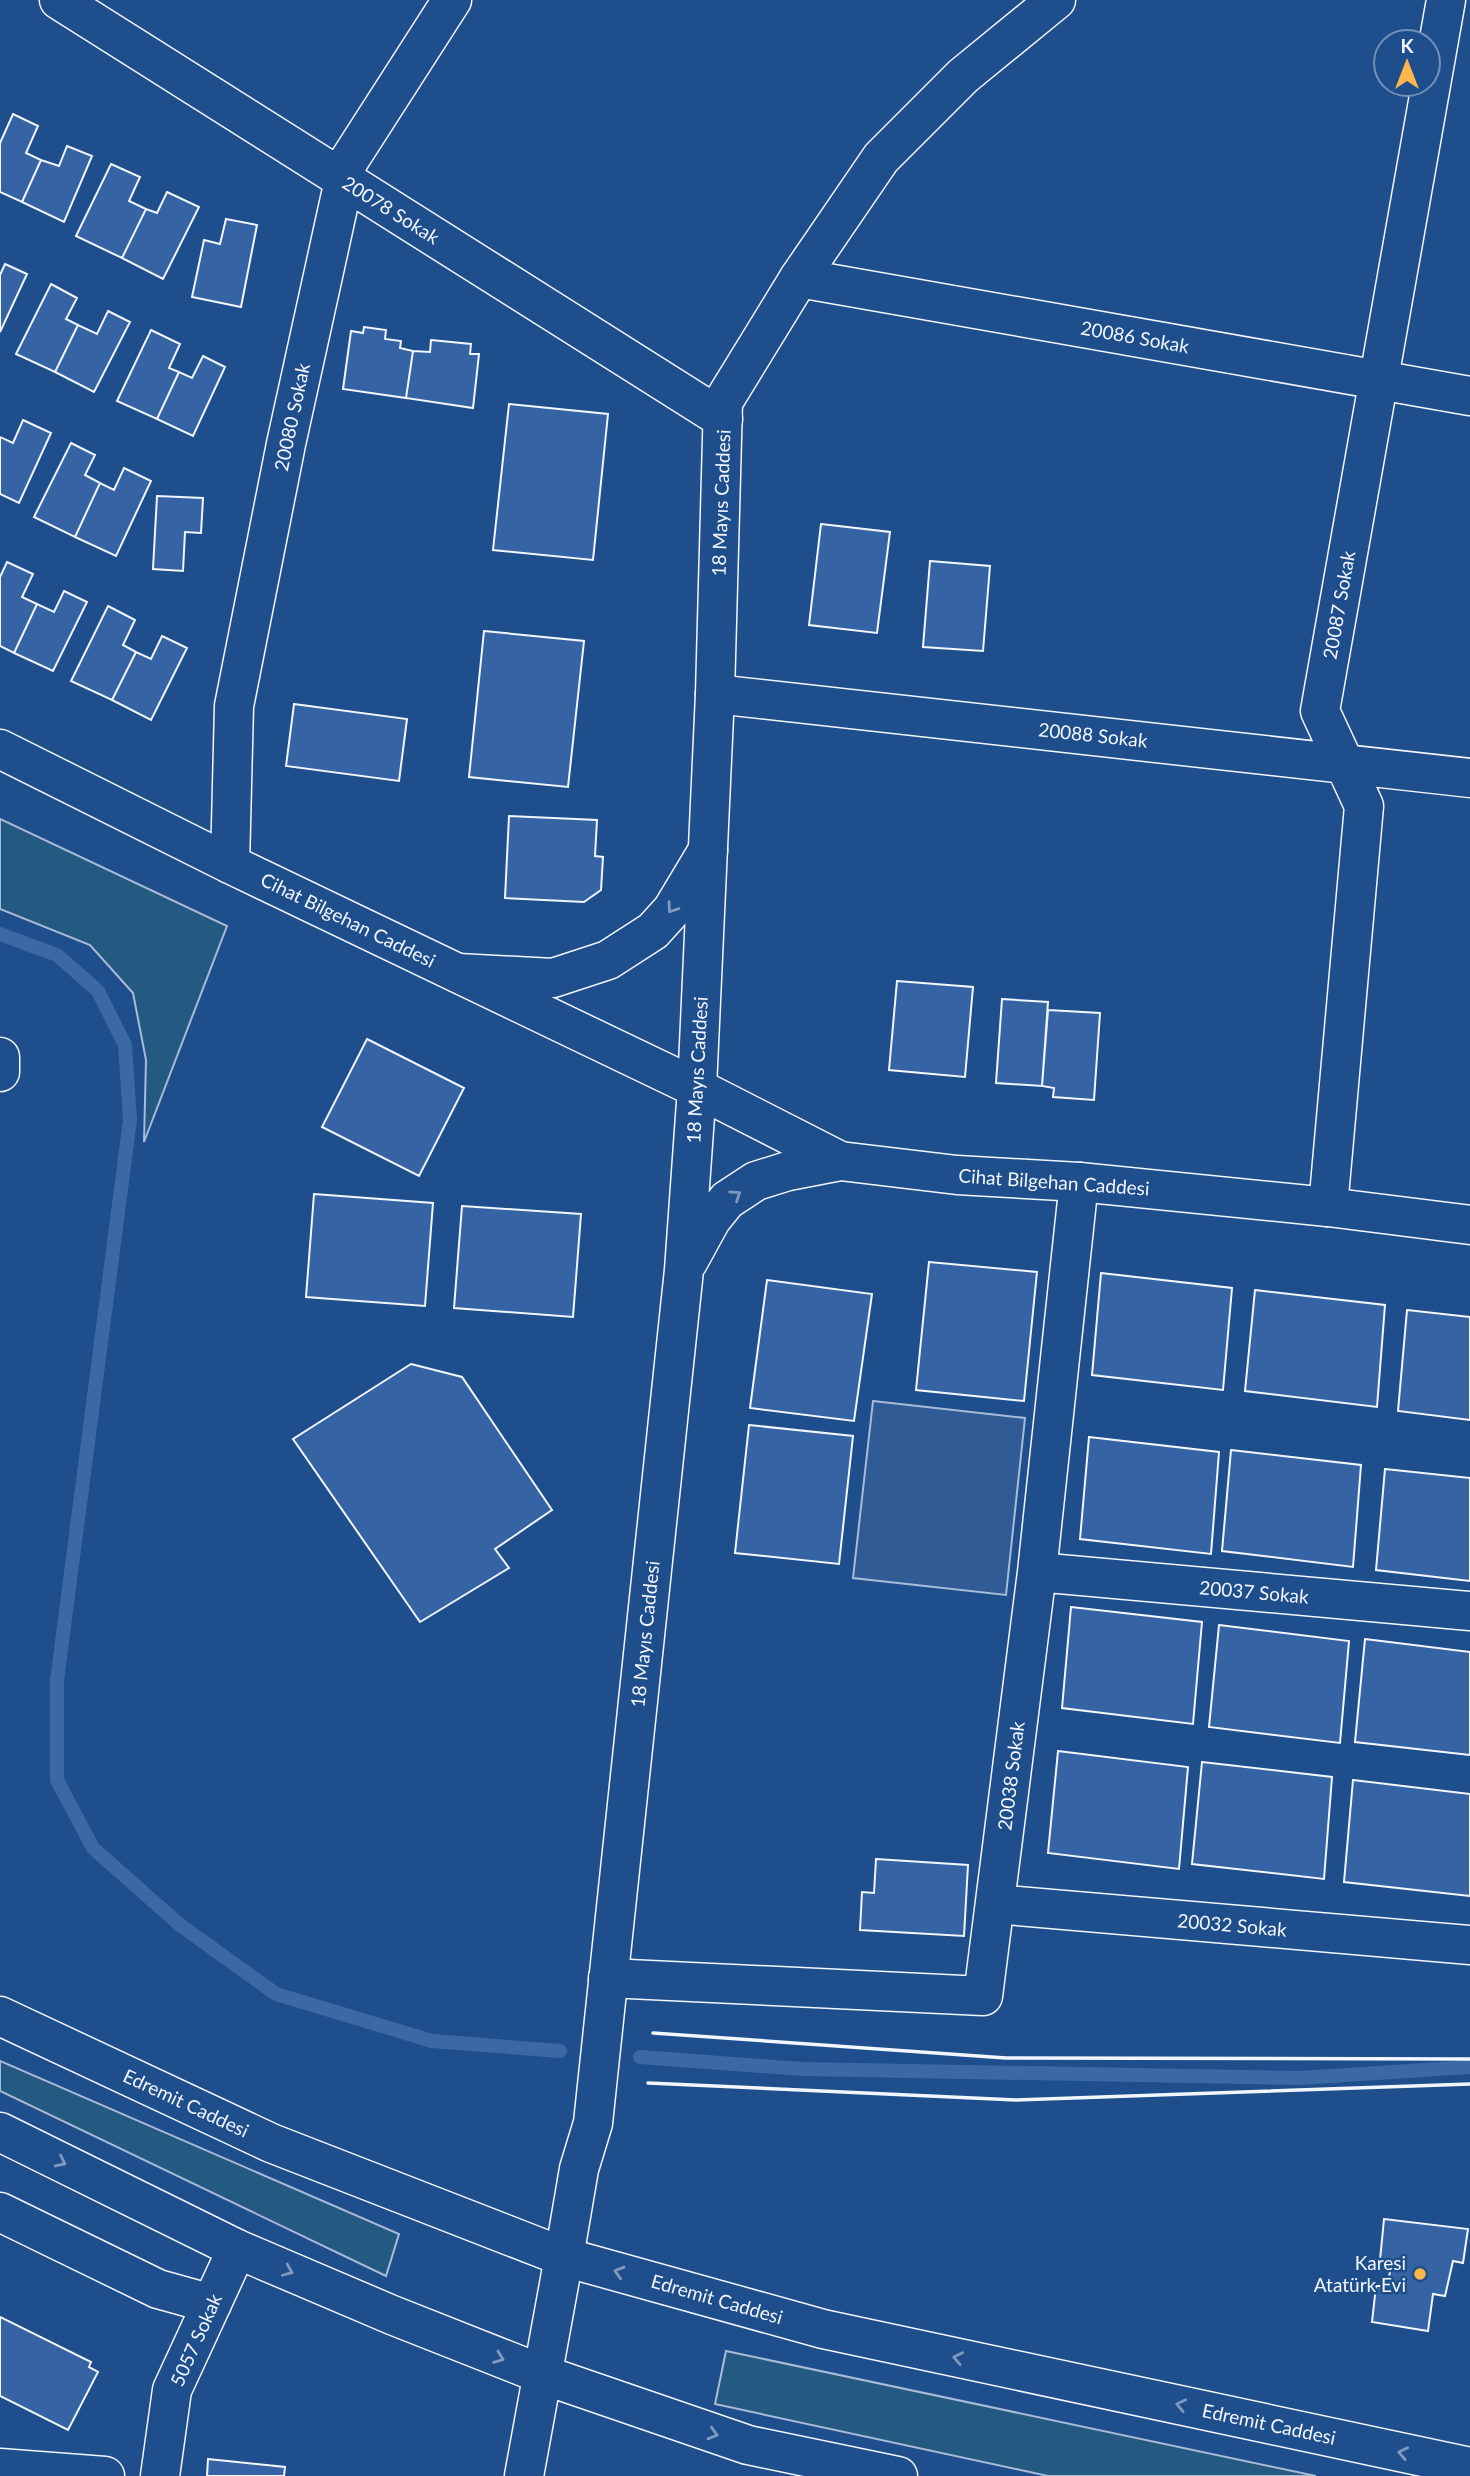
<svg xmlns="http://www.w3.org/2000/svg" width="1470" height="2476" font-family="Lato,sans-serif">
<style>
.green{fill:#245a82;stroke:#a8bbd7;stroke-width:2}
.parking{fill:#305b95;stroke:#a8bbd7;stroke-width:2}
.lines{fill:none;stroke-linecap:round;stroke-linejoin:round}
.stream{stroke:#3b69a3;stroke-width:14}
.building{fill:#3563a3;stroke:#f2f6ff;stroke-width:2}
.minor-casing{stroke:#f2f6ff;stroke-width:41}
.major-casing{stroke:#f2f6ff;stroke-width:41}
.highway-casing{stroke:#f2f6ff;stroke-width:41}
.minor{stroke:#1f4e8c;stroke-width:38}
.major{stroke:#1f4e8c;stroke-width:38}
.highway{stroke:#1f4e8c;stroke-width:38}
.wall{stroke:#f2f6ff;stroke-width:3.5}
.oneway{stroke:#7e9ac0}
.poi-dot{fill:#ffb74d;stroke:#1f4e8c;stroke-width:2.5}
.labels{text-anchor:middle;stroke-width:5;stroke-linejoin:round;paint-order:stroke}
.street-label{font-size:19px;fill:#f2f6ff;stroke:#1f4e8c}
.poi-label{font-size:19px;fill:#f2f6ff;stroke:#1f4e8c;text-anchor:end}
</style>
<rect width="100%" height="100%" fill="#1f4e8c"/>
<path class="green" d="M0 819 227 926 144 1142 146 1060 133 993 90 945 0 909Z
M0 2061 399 2234 386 2276 0 2091Z
M726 2351 1316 2476H1048L715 2404Z"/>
<path class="parking" d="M873 1401 1025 1418 1006 1595 853 1578Z"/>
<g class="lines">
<path class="stream" d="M0 934 57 955 98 991 125 1045 130 1120 57 1680V1780L93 1848 180 1925 276 1994 432 2041 560 2051
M640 2057 802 2069 1300 2078 1470 2067"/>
</g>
<path class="building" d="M13 114 38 126 26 153 41 160 22 202 0 192V143Z
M67 146 92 156 64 222 22 202 41 160 59 166Z
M111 164 140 177 129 201 146 209 122 258 76 236Z
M167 192 199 207 163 279 122 258 146 209 157 213Z
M226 219 257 225 241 307 192 297 204 240 220 244Z
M5 264 27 274 0 332V275Z
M51 284 77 298 66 319 78 325 55 372 16 354Z
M108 311 130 322 94 392 55 372 78 325 97 334Z
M364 327 386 330 385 339 401 341 400 348 413 351 406 398 343 389 351 331 363 333Z
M151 330 180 344 169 368 179 372 157 419 117 401Z
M431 340 471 344 470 354H479L473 408 406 398 413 351 430 352Z
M203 356 225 367 193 436 157 419 179 372 192 378Z
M509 404 608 414 593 560 493 550Z
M23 420 51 433 19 503 0 494V437L13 443Z
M71 443 95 455 85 475 100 483 75 537 34 517Z
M124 468 151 481 116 556 75 537 100 483 114 490Z
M157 496 203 498 201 533 185 532 183 571 153 569Z
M821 524 890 532 877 633 809 625Z
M930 561 990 566 983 651 923 647Z
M7 562 33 574 22 597 37 604 14 653 0 646V577Z
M64 591 87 602 53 671 14 653 37 604 54 612Z
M108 606 135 620 123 645 136 652 112 700 71 681Z
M484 631 584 641 568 787 469 777Z
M162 636 187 648 151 720 112 700 136 652 151 659Z
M294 704 407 719 399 781 286 766Z
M509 816 597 820 595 856 603 857 601 890 584 902 505 898Z
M897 981 973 987 965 1077 889 1070Z
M1002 999 1048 1002 1042 1086 996 1083Z
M1048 1010 1100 1013 1094 1100 1053 1097 1054 1088 1042 1086Z
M367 1039 464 1088 419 1176 322 1127Z
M314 1194 433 1203 425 1306 306 1297Z
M462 1206 581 1214 573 1317 454 1308Z
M929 1262 1037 1272 1024 1401 916 1390Z
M1101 1273 1232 1288 1223 1390 1092 1375Z
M767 1280 872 1294 854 1421 750 1408Z
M1255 1290 1385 1305 1377 1407 1245 1391Z
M1407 1310 1470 1317V1420L1398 1411Z
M411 1364 462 1377 552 1510 495 1549 509 1568 420 1622 293 1439Z
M749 1425 853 1436 839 1564 735 1553Z
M1089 1437 1219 1452 1211 1554 1080 1539Z
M1231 1450 1361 1465 1353 1567 1222 1551Z
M1385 1469 1470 1478V1581L1376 1570Z
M1071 1607 1202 1622 1193 1724 1062 1708Z
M1219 1625 1349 1641 1340 1743 1209 1727Z
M1365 1639 1470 1652V1755L1355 1742Z
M1058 1751 1188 1767 1179 1869 1048 1853Z
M1202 1762 1332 1777 1324 1879 1192 1864Z
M1353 1780 1470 1794V1896L1344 1882Z
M876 1859 968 1865 964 1936 860 1930 862 1892 874 1893Z
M1384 2219 1468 2229 1463 2263 1453 2261 1445 2296 1433 2294 1428 2331 1372 2322 1376 2286H1388L1391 2263 1380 2260Z
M0 2317 91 2362 89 2367 98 2372 68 2430 0 2396Z
M208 2459 285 2467 284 2476H207Z"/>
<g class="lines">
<defs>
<path id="minor" d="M59 0 723 419
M799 278 1470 396
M715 694 1470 778
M230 864 234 706 286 444 348 162 452 0
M458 973 553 978 608 960 653 931 672 910 708 850
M0 1057V1072
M697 1088 840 1161
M1328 1207 1364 806 1320 711 1446 0
M1037 1572 1470 1611
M995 1904 1470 1945
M608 1978 983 1996 1037 1572 1079 1182
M0 2212 158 2289 212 2304
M0 2468 105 2476
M160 2476 172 2390 237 2249
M524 2476 564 2257"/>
<path id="major" d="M0 749 230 864 697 1088
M688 1262 711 1220 727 1200 756 1181 788 1171 840 1161 957 1175 1079 1182 1328 1207 1470 1225
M564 2257 579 2169 593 2123 684 1270 697 1088 715 694 723 402 799 278 881 158 963 76 1056 0"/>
<path id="highway" d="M0 2016 271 2143 564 2257 823 2329 1470 2467
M0 2132 237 2249 392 2315 544 2375 748 2445 898 2476"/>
</defs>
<use href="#minor" class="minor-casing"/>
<use href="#major" class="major-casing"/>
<use href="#highway" class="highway-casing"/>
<use href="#minor" class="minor"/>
<use href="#major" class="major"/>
<use href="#highway" class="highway"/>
<path class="wall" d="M653 2033 1006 2058 1470 2059
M648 2083 1016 2100 1470 2084"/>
</g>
<defs><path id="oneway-chevron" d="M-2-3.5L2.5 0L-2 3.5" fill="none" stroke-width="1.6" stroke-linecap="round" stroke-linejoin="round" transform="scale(1.75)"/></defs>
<g class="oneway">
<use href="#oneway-chevron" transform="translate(672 908) rotate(125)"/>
<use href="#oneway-chevron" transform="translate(736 1195) rotate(-34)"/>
<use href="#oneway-chevron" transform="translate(61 2162) rotate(26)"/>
<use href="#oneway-chevron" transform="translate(288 2271) rotate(23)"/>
<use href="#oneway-chevron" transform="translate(619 2272) rotate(-164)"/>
<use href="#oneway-chevron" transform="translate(499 2358) rotate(21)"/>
<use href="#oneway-chevron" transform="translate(958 2358) rotate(-168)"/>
<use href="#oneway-chevron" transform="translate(1181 2405) rotate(-168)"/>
<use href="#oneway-chevron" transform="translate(713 2434) rotate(17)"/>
<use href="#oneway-chevron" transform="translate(1403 2453) rotate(-168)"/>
</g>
<circle class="poi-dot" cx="1420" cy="2274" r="7"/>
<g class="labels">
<g class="street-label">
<text transform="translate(391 210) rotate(32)" y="7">20078 Sokak</text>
<text transform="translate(1135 337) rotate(10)" y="7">20086 Sokak</text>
<text transform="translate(292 417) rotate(-78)" y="7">20080 Sokak</text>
<text transform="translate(721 503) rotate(-88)" y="7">18 Mayıs Caddesi</text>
<text transform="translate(1339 605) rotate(-80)" y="7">20087 Sokak</text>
<text transform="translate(1093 735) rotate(6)" y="7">20088 Sokak</text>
<text transform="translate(348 920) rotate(26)" y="7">Cihat Bilgehan Caddesi</text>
<text transform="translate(697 1070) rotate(-87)" y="7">18 Mayıs Caddesi</text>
<text transform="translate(1054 1182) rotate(4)" y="7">Cihat Bilgehan Caddesi</text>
<text transform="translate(1254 1592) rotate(5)" y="7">20037 Sokak</text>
<text transform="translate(645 1634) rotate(-84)" y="7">18 Mayıs Caddesi</text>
<text transform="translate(1011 1776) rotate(-83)" y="7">20038 Sokak</text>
<text transform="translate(1232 1925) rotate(5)" y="7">20032 Sokak</text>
<text transform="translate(186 2103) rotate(25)" y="7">Edremit Caddesi</text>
<text transform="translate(717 2299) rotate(16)" y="7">Edremit Caddesi</text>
<text transform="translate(196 2340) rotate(-66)" y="7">5057 Sokak</text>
<text transform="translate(1269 2424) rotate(12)" y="7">Edremit Caddesi</text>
</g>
<g class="poi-label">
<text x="1406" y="2270">Karesi<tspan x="1406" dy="22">Atatürk Evi</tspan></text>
</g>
</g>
<g transform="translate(1407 63)"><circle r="33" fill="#1f4e8c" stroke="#7391ba" stroke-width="2"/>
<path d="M0-5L12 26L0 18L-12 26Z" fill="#ffb74d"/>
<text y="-10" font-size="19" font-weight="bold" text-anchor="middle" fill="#f2f6ff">K</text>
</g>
</svg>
